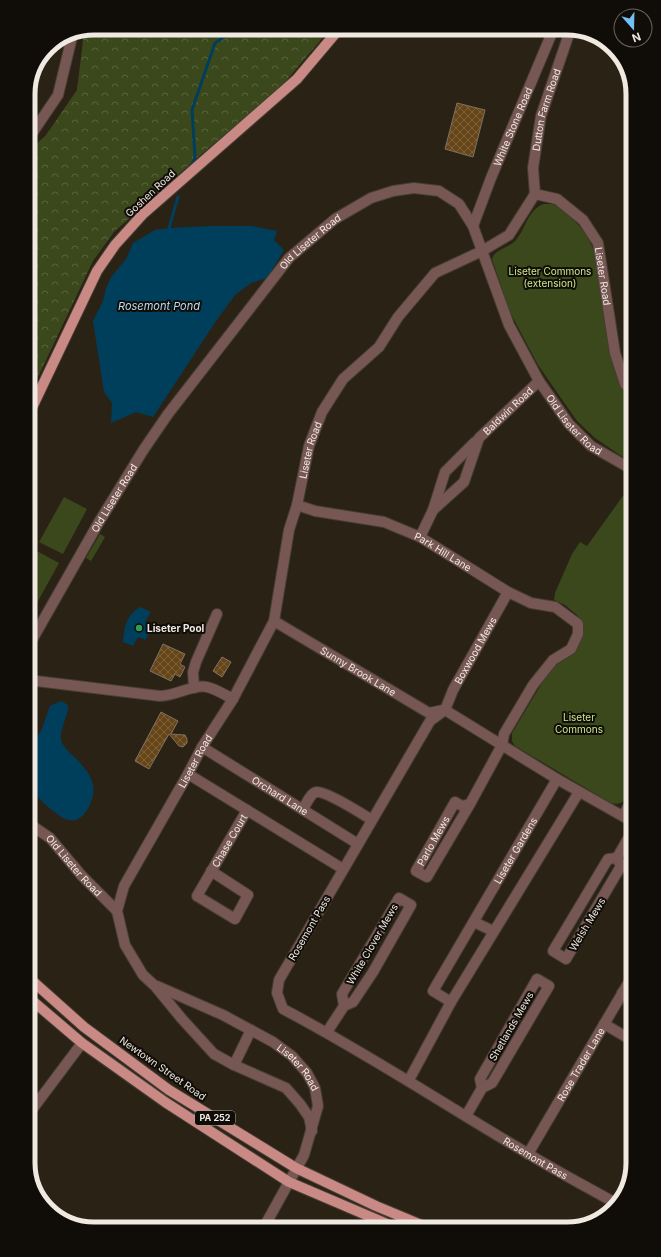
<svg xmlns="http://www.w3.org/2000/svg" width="661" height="1257" font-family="Inter,sans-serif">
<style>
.green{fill:#3b481c}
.forest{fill:url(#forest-crowns)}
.water{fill:#003f5b}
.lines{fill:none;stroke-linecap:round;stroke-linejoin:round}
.stream{stroke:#003f5b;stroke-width:3}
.building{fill:url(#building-cross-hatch);stroke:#7d7264}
.minor-casing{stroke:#473e33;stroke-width:12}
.major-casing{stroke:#473e33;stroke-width:12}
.minor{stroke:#765754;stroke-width:10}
.major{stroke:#c98984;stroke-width:10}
.leisure-dot{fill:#2e9e5b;stroke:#100c07;stroke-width:1.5}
.labels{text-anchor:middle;stroke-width:4;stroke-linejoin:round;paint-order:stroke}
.shield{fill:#100c07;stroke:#ada7a0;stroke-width:1}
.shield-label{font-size:9px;font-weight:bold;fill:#f0e9e2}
.street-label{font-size:10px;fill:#f0e9e2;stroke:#100c07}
.park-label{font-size:10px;fill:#cce98b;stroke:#100c07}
.poi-label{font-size:10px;font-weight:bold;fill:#f0e9e2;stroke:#100c07;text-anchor:start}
.water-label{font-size:11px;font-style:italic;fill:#b7dbf2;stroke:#100c07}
.rim{fill:none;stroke:#f0e9e2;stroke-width:5}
</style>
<defs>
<pattern id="forest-crowns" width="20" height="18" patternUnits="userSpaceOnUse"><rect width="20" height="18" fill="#3b481c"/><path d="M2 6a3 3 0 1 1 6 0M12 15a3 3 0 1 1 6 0" fill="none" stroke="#58623d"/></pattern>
<pattern id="building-cross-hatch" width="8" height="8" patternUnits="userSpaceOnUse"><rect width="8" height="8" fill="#664618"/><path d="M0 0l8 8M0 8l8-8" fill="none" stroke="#7c6139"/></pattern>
</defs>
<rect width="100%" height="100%" fill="#2b2216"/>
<path class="green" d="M544 204H553C574 218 588 231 596 257L615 368 624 391 633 403V464L595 438 577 421 538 365 510 312 492 259C495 249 509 248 516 240 526 228 528 209 544 204Z
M633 482V784L623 802 617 804 611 803 515 746 512 741V733L551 668 574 654 582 638 583 626 577 615 565 605 554 600 555 593 572 554 580 542 587 546Z
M64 497 87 509 63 554 39 542Z
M100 534 105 537 91 561 86 558Z
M33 549 59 563 32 612 28 610V559Z"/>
<path class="forest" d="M94 28H331L279 89 197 158 114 232 93 261 28 398V152L46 135 77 90 84 32Z"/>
<path class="water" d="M211 226H252L277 231 274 240 284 250 267 278 251 283 235 295 216 321 153 417 136 412 111 423 112 403 104 392 93 321 103 301 106 288 112 276 126 259 133 243 155 230 169 228Z
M140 607 151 612 145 622 154 627 145 640 138 637 133 646 123 642C124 628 127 614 140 607Z
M61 701 68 705C69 716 57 733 62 743 64 747 69 752 72 755 81 763 91 774 93 785 96 798 84 824 69 820 60 818 43 803 37 796L28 795V749L41 731 50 706Z"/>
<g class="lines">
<path class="stream" d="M191 167 195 157 192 110 215 43 238 28
M169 228 178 197"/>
</g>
<path class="building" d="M457 103 485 110 473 157 445 149Z
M163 644 185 654 180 664 185 667 180 677 175 674 171 681 150 671Z
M222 657 231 662 222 677 213 671Z
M161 712 178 721 171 734 185 735 187 739V743L183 747 179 746 169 734 149 769 135 761Z"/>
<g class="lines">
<defs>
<g id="minor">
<path d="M28 137 31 135 58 95 72 37"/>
<path id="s1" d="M535 194 557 199 583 220 598 243 615 353 625 384 633 393"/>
<path id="s2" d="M535 194 533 168 541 116 571 28"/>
<path id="s3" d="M473 226 491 178 554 28"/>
<path id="s4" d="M297 505 315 511 384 522 420 537 508 592 531 603 555 607 578 624V634L571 649 553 660 533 685 504 734 502 745 470 804 427 877 416 871 455 802 462 806 470 804"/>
<path id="s5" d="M433 510 464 482 479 438 539 381"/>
<path d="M420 537 433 510 445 472 475 442"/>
<path id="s6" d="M274 621 429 713 443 710"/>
<path id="s7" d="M28 647 99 522 144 449 168 414 289 258 335 219 371 198 393 191 414 188 439 191 459 204 473 226 509 325 539 381 569 424 591 446 633 470"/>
<path d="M28 680 160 696C176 696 193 684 207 687 216 689 225 695 233 699"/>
<path d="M194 688 193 672 196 662 217 614"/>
<path id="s8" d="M445 710 430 721 279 980 277 993 283 1009C367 1053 445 1105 527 1153 556 1171 587 1187 617 1204"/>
<path d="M445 710 557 779 633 822"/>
<path id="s9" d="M445 710 453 690 508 592"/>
<path id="s10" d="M202 747 358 844"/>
<path d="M188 774 343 869"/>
<path d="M303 810C306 804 310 794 316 792 323 789 364 815 372 820"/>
<path d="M623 816 633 798"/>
<path id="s11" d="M28 823 50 838 82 876 117 911"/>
<path d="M617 858 621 866 566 959 553 951 608 859Z"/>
<path d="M617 858 633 830"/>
<path id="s12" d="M211 871 248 895 235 919 197 896 247 810"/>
<path d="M474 922 493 931"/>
<path d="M537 979 549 986 492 1083 482 1088 480 1079Z"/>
<path id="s13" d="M157 986 223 1015 273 1042 292 1056 307 1073 315 1088 318 1106 304 1155 264 1227"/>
<path d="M622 993 633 1000"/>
<path id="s14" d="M451 1002 433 991 557 779"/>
<path d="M604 1024 633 1041"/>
<path d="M327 1032 344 1006 353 1002 373 972 411 905 399 898 342 994 344 1006"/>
<path d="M234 1065 251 1030"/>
<path d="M409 1080 451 1002 579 792"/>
<path d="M28 1115 82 1043"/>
<path d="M466 1116 482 1088"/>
<path id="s15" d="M312 1131 309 1117 300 1104 286 1088 234 1065 214 1054 182 1019 155 986 143 975 125 945 117 911 124 886 188 774 202 747 233 699 274 621 289 530 297 505 309 446 322 412 343 379 379 347 398 317 435 273 482 251 509 235 535 194"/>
<path id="s16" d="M528 1154 633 975"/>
</g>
<path id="major" d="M28 416 97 271 115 245 143 214 297 79 340 28
M28 977 84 1027 169 1090 296 1168 376 1206 424 1226
M28 997 82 1043 165 1102 289 1182 392 1226"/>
</defs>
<use href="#minor" class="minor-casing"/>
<use href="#major" class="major-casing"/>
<use href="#minor" class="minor"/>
<use href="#major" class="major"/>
</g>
<circle class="leisure-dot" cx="139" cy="628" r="4"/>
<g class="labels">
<rect class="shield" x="195" y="1111" width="40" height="14" rx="3"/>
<g class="shield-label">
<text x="215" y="1121">PA 252</text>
</g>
<g class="street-label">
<text dy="4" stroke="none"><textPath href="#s2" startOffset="86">Dutton Farm Road</textPath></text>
<text dy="4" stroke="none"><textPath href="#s3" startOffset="107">White Stone Road</textPath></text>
<text transform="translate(150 193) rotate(-43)" y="4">Goshen Road</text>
<text dy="4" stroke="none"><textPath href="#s7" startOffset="496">Old Liseter Road</textPath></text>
<text dy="4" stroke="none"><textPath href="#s1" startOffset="117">Liseter Road</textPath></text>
<text dy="4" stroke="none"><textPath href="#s5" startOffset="128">Baldwin Road</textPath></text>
<text dy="4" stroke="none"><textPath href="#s7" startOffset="916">Old Liseter Road</textPath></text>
<text dy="4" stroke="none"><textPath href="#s15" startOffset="813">Liseter Road</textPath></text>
<text dy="4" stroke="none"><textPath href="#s7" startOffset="172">Old Liseter Road</textPath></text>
<text dy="4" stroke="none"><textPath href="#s4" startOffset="155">Park Hill Lane</textPath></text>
<text dy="4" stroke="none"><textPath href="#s9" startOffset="67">Boxwood Mews</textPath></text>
<text dy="4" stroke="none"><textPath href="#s6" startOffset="98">Sunny Brook Lane</textPath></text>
<text dy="4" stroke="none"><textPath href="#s15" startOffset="477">Liseter Road</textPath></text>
<text dy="4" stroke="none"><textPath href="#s10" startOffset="92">Orchard Lane</textPath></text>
<text dy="4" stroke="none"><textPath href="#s12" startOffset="180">Chase Court</textPath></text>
<text dy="4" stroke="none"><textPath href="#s4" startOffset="657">Parlo Mews</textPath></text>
<text dy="4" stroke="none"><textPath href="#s14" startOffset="184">Liseter Gardens</textPath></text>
<text dy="4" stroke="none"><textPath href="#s11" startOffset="63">Old Liseter Road</textPath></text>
<text transform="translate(587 924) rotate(-59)" y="4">Welsh Mews</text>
<text transform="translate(309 928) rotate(-60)" y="4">Rosemont Pass</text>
<text transform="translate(372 944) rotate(-60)" y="4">White Clover Mews</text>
<text transform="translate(511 1026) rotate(-60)" y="4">Shetlands Mews</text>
<text dy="4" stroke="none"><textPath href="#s16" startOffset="104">Rose Trader Lane</textPath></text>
<text transform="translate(163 1068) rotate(35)" y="4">Newtown Street Road</text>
<text dy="4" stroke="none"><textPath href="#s13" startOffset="165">Liseter Road</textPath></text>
<text dy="4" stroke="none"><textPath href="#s8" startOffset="642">Rosemont Pass</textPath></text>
</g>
<g class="park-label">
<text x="550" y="275">Liseter Commons<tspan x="550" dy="12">(extension)</tspan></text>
<text x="579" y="721">Liseter<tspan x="579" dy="12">Commons</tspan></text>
</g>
<g class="poi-label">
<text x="147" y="632">Liseter Pool</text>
</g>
<g class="water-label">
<text x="159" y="310">Rosemont Pond</text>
</g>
</g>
<path d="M0 0H661V1257H0ZM94 35H567A59 59 0 0 1 626 94V1163A59 59 0 0 1 567 1222H94A59 59 0 0 1 35 1163V94A59 59 0 0 1 94 35Z" fill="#100c07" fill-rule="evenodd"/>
<path class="rim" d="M94 35H567A59 59 0 0 1 626 94V1163A59 59 0 0 1 567 1222H94A59 59 0 0 1 35 1163V94A59 59 0 0 1 94 35Z"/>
<g transform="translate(633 28) rotate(160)"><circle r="19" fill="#100c07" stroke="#6a645f"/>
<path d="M0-3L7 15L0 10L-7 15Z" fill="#71c1f5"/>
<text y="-6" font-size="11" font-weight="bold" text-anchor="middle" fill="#f0e9e2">N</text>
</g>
</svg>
